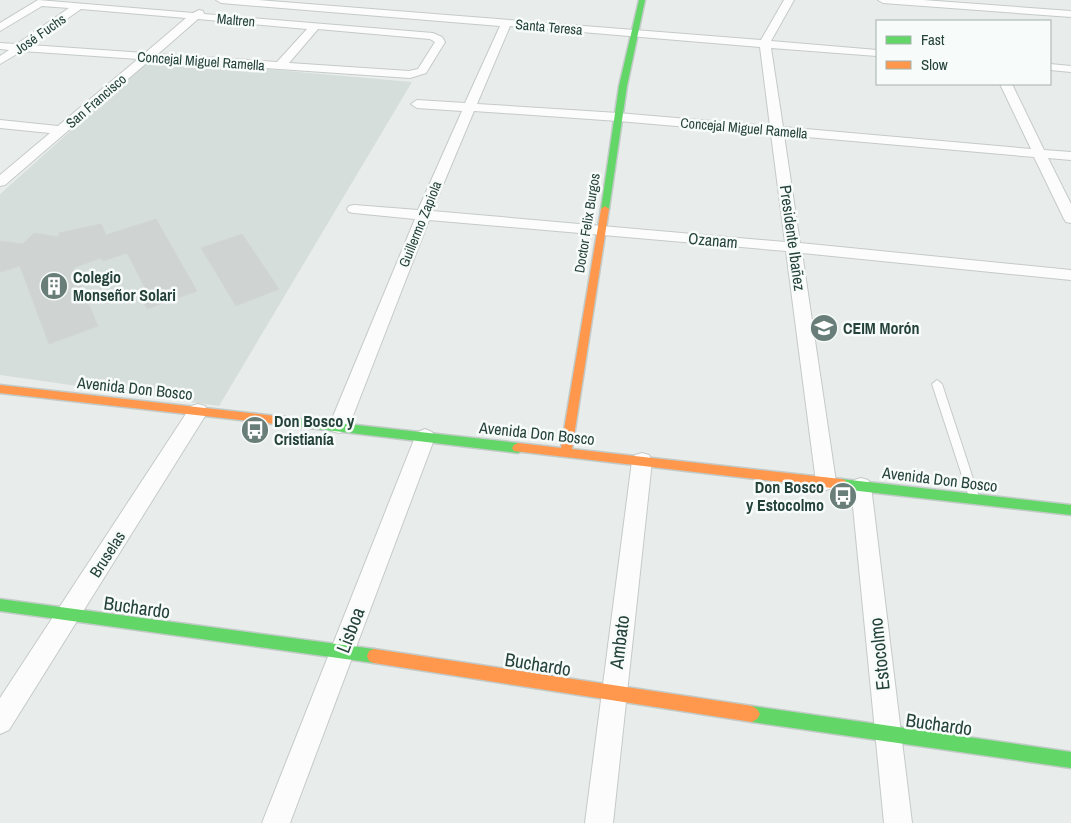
<svg xmlns="http://www.w3.org/2000/svg" width="1071" height="823" font-family="'Archivo Narrow',sans-serif">
<style>
.built{fill:#d6dedb}
.building{fill:#cfd4d2;stroke:#d1d6d4}
.lines{fill:none;stroke-linecap:round;stroke-linejoin:round}
.lane-casing{stroke:#c5cac8;stroke-width:2}
.street-casing{stroke:#c5cac8;stroke-width:2}
.fast-casing{stroke:#c3cbc8;stroke-width:3}
.slow-casing{stroke:#c3cbc8;stroke-width:3}
.lane{fill:#fcfcfc;fill-rule:evenodd}
.street{fill:#fcfcfc;fill-rule:evenodd}
.fast{fill:#63d668;fill-rule:evenodd}
.slow{fill:#ff974d;fill-rule:evenodd}
.labels{text-anchor:middle;stroke-width:5;stroke-linejoin:round;paint-order:stroke}
.far-street-label{font-size:14px;fill:#24423a;stroke:#f7fbf9}
.street-label{font-size:16px;fill:#24423a;stroke:#f7fbf9}
.poi-label{font-size:16px;font-weight:bold;fill:#24423a;stroke:#f7fbf9;text-anchor:start}
.near-street-label{font-size:19px;fill:#24423a;stroke:#f7fbf9}
</style>
<rect width="100%" height="100%" fill="#e8edeb"/>
<path class="built" d="M151 59 412 82 219 406 0 375V194Z"/>
<path class="building" d="M156 219 197 291 147 309 141 297 148 294 127 253 103 261 101 258 73 268 98 326 49 344 20 266 0 272V241L23 244 34 233 59 237V233L101 224 106 235Z
M242 234 279 289 236 306 201 248Z"/>
<g class="lines">
<defs>
<path id="lane" d="M937 380 942 384 979 497 978 500 974 502 970 500 969 497 932 384Z"/>
<path id="street" d="M38 0 193 13 199 10 203 11 204 14 433 33 442 37 445 42 426 73 410 78 150 60 5 185 0 186V175L50 133 0 128V120L58 126 138 59 22 51 0 64V56L9 50 0 49V43L17 44 69 8 42 6 0 31V23ZM81 9 186 18 145 53 30 45ZM198 19 307 29 277 62 158 54ZM318 29 430 39 435 42 418 69 409 71 289 63Z
M216 0H258L761 40 784 0H794L771 41 877 50V56L771 48 783 127 1031 149 1000 84H1012L1044 150 1071 152V160L1048 158 1071 204V223L1066 222 1064 219 1034 157 784 135 800 243 1071 270V280L802 253 836 482 833 488 826 490 819 488 816 482 786 251 429 220 349 426 346 431 339 433 332 431 329 426 415 219 354 213 349 212 347 209 349 206 354 205 418 210 462 111 417 108 411 104 417 100 465 103 500 26 221 3ZM510 26 760 47 770 126 618 113 477 104ZM474 111 618 121 771 134 785 242 432 211Z
M878 0H923L1071 11V17L883 3Z
M1050 64 1071 66V72L1050 70Z
M198 404 205 406 207 411 205 416 9 730 0 734V698L191 406Z
M425 429 432 432 435 437 290 823H262L415 437 418 432Z
M642 453 649 455 652 461 613 823H585L632 461 635 455Z
M861 478 868 480 871 486 912 823H884L851 486 854 480Z"/>
<path id="fast" d="M639 0H645L627 86 609 209 605 212 601 209 619 86Z
M284 417 518 443 522 445 524 448 522 451 518 453 284 425 280 424 278 421 280 418Z
M841 479 1071 505V515L841 489 837 488 835 484 837 480Z
M0 599 374 649 379 651 381 656 379 661 374 663 0 611Z
M752 706 1071 752V768L752 722 747 719 744 714 747 709Z"/>
<path id="slow" d="M605 206 609 209 572 449 841 479 845 480 847 484 845 488 841 489 514 451 512 448 514 445 518 443 561 448 601 209Z
M0 385 284 417 288 418 290 421 288 424 284 425 0 393Z
M374 649 752 706 757 709 760 714 757 719 752 722 374 663 369 661 367 656 369 651Z"/>
</defs>
<use href="#lane" class="lane-casing"/>
<use href="#street" class="street-casing"/>
<use href="#fast" class="fast-casing"/>
<use href="#slow" class="slow-casing"/>
<use href="#lane" class="lane"/>
<use href="#street" class="street"/>
<use href="#fast" class="fast"/>
<use href="#slow" class="slow"/>
</g>
<defs>
<symbol id="building-disc" viewBox="-11 -11 22 22"><circle r="9.5" fill="#697e78" stroke="#f7fbf9"/><path d="M-4-6H4V6H1V3H-1V6H-4ZM-2.5-4.3h1.7v1.8h-1.7ZM.8-4.3h1.7v1.8H.8ZM-2.5-1h1.7V.8h-1.7ZM.8-1h1.7V.8H.8Z" fill="#fff"/></symbol>
<symbol id="school-disc" viewBox="-11 -11 22 22"><circle r="9.5" fill="#697e78" stroke="#f7fbf9"/><path d="M0-5L7-2L0 1L-7-2ZM-4 1L0 2.5L4 1V4Q0 6-4 4Z" fill="#fff"/></symbol>
<symbol id="bus-disc" viewBox="-11 -11 22 22"><circle r="9.5" fill="#697e78" stroke="#f7fbf9"/><path d="M-5-6H5V4H4V6H2V4H-2V6H-4V4H-5ZM-3.5-4V0h7V-4ZM-3.5 1.2v1.5H-2V1.2ZM2 1.2v1.5H3.5V1.2Z" fill="#fff"/></symbol>
</defs>
<g fill-rule="evenodd">
<use href="#building-disc" x="38" y="270" width="32" height="32"/>
<use href="#school-disc" x="808" y="312" width="32" height="32"/>
<use href="#bus-disc" x="239" y="414" width="32" height="32"/>
<use href="#bus-disc" x="827" y="480" width="32" height="32"/>
</g>
<g class="labels">
<g class="far-street-label">
<text transform="translate(236 20) rotate(5)" y="5">Maltren</text>
<text transform="translate(549 27) rotate(5)" y="5">Santa Teresa</text>
<text transform="translate(40 34) rotate(-35)" y="5">José Fuchs</text>
<text transform="translate(201 61) rotate(4)" y="5">Concejal Miguel Ramella</text>
<text transform="translate(96 101) rotate(-41)" y="5">San Francisco</text>
<text transform="translate(744 128) rotate(5)" y="5">Concejal Miguel Ramella</text>
<text transform="translate(587 223) rotate(-81)" y="5">Doctor Felix Burgos</text>
<text transform="translate(420 224) rotate(-68)" y="5">Guillermo Zapiola</text>
</g>
<g class="street-label">
<text transform="translate(793 238) rotate(82)" y="6">Presidente Ibañez</text>
<text transform="translate(713 240) rotate(5)" y="6">Ozanam</text>
<text transform="translate(135 388) rotate(6)" y="6">Avenida Don Bosco</text>
<text transform="translate(537 433) rotate(6)" y="6">Avenida Don Bosco</text>
<text transform="translate(940 479) rotate(7)" y="6">Avenida Don Bosco</text>
<text transform="translate(107 554) rotate(-57)" y="6">Bruselas</text>
</g>
<g class="poi-label">
<text x="73" y="283">Colegio<tspan x="73" dy="18">Monseñor Solari</tspan></text>
<text x="843" y="334">CEIM Morón</text>
<text x="274" y="427">Don Bosco y<tspan x="274" dy="18">Cristianía</tspan></text>
<text x="824" y="493" text-anchor="end">Don Bosco<tspan x="824" dy="18">y Estocolmo</tspan></text>
</g>
<g class="near-street-label">
<text transform="translate(137 607) rotate(8)" y="7">Buchardo</text>
<text transform="translate(350 630) rotate(-69)" y="7">Lisboa</text>
<text transform="translate(619 642) rotate(-83)" y="7">Ambato</text>
<text transform="translate(879 654) rotate(-96)" y="7">Estocolmo</text>
<text transform="translate(538 664) rotate(9)" y="7">Buchardo</text>
<text transform="translate(939 724) rotate(8)" y="7">Buchardo</text>
</g>
</g>
<rect x="876" y="20" width="175" height="65" fill="#f7fbf9" stroke="#a3b1ad"/>
<rect x="886" y="36" width="25" height="8" fill="#63d668" stroke="#a3b1ad"/>
<text x="921" y="45" font-size="15" fill="#24423a">Fast</text>
<rect x="886" y="61" width="25" height="8" fill="#ff974d" stroke="#a3b1ad"/>
<text x="921" y="70" font-size="15" fill="#24423a">Slow</text>
</svg>
